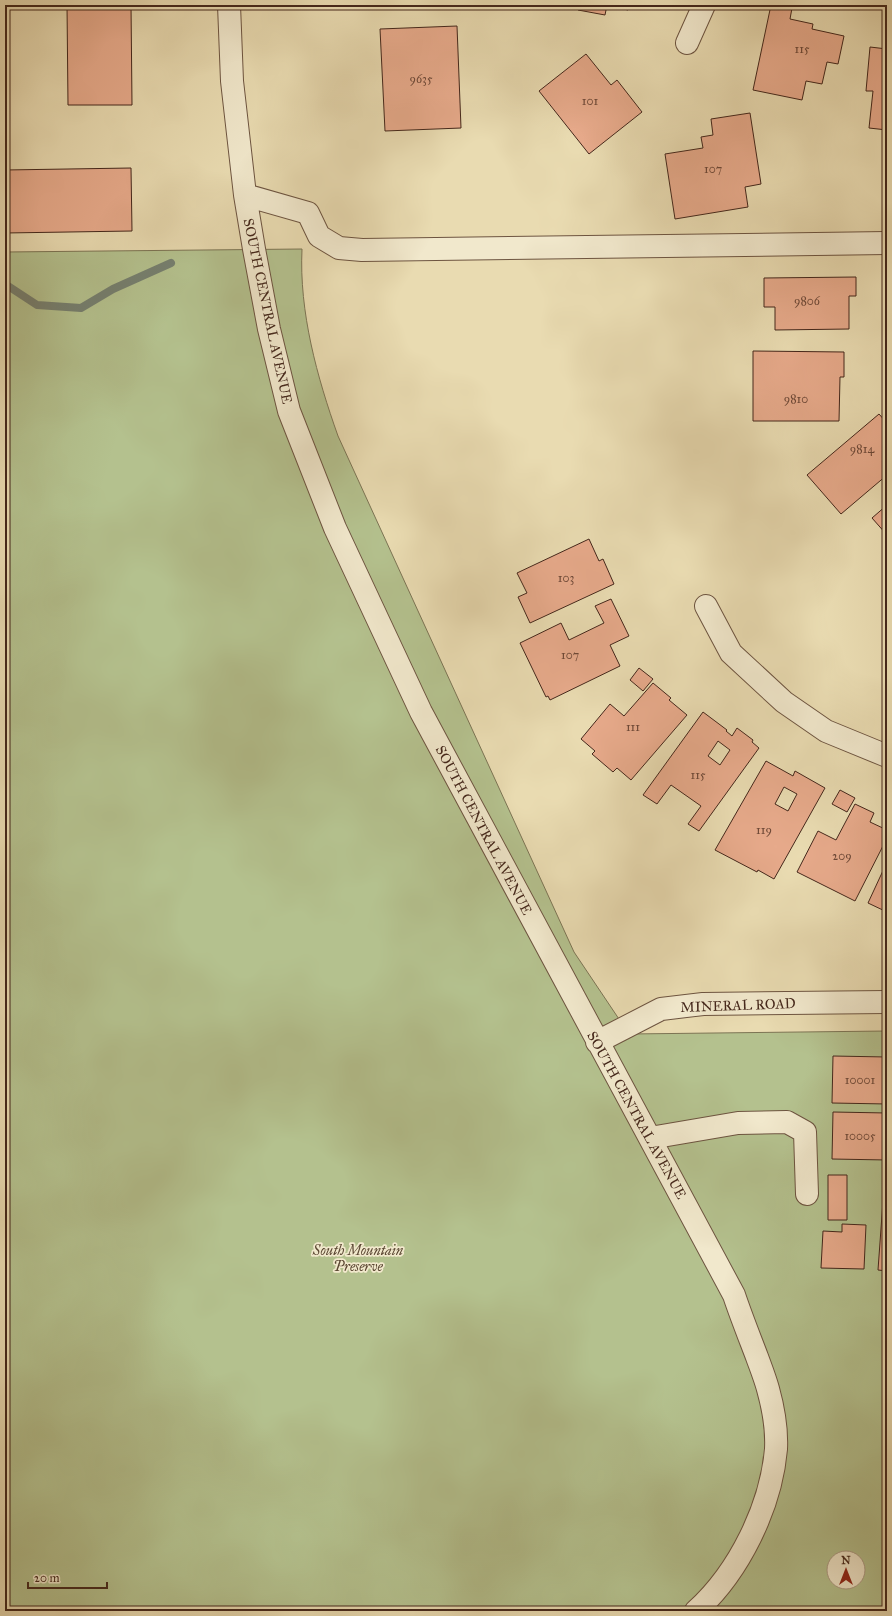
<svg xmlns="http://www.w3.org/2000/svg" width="892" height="1616" font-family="'IM FELL Great Primer',serif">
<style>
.green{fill:#b4c18e;stroke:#7c7454;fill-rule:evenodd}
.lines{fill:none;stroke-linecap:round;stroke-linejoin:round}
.stream{stroke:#768070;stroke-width:8}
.building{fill:#e7aa8b;stroke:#44271b;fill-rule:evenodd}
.minor-casing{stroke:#6d5440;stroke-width:24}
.minor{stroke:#f1e8cc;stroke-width:22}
.labels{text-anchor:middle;stroke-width:3.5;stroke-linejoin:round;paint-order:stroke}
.number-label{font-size:12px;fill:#6d4837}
.street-label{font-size:14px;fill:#44271b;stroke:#f1e8cc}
.park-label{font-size:14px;font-style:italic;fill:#5a4632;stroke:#f1e8cc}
</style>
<rect width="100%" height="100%" fill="#e9dbb1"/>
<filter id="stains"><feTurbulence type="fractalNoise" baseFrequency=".005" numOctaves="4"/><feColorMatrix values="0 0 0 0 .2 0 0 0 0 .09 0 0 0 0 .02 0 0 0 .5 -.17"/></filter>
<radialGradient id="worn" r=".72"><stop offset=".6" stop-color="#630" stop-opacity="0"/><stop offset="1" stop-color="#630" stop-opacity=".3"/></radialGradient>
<path class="green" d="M302 249C299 312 317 377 338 436L574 952 629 1034 887 1031V1611H5V252ZM834 1558H858V1582H834Z"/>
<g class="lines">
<path class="stream" d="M5 284 37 305 81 308 113 289 171 263"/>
</g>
<path class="building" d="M67 5H131L132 105H68Z
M579 5H629L628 10 607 5 605 15 578 10Z
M771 5 792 8 790 19 813 24 812 29 844 36 838 64 827 62 822 84 806 81 802 100 753 90Z
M457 26 461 128 385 131 380 29Z
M870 47 887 49V130L869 128 873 91H866Z
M586 54 611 85 617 80 642 112 589 154 539 91Z
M750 113 761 184 745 187 748 207 675 219 665 154 703 148 701 137 713 135 711 119Z
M131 168 132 231 5 233V170Z
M856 277V296H849V329L775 330V307H764V278Z
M753 351 844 352V377H840L839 421H753Z
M879 414 887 423V475L841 514 807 475Z
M887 505V535L872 518Z
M589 539 599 561 603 559 614 584 530 623 518 597 527 593 517 573Z
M611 599 629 636 610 645 620 666 550 700 548 696 546 697 520 643 561 623 569 640 604 623 595 606Z
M639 668 653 679 643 691 630 680Z
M653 683 671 698 669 700 687 715 631 780 617 768 613 772 592 754 595 751 581 739 610 704 624 716Z
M703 712 727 730 726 731 732 736 737 728 753 740 752 742 759 748 699 831 688 824 701 806 671 785 657 804 643 795ZM718 741 730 750 720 765 708 756Z
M766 761 793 776 795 771 825 788 774 879 758 870 757 872 715 850ZM784 787 797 794 788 811 775 804Z
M840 790 855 798 847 812 832 804Z
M855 804 874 813 870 822 887 830V838L855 901 797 872 818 831 836 840Z
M887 862V912L868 903Z
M833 1056 887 1057V1104L832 1103Z
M833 1112 887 1113V1160L832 1159Z
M828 1175H847V1220H828Z
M884 1187H887V1271L878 1270Z
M842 1224 866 1225 864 1269 821 1268 823 1231 842 1232Z"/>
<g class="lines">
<defs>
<path id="minor" d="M229 5 232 81 245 195 254 249 269 329 289 411 335 528 421 712 734 1295C741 1316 749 1336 757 1357 761 1368 765 1378 768 1389 773 1407 777 1429 776 1449 771 1507 739 1572 696 1611
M687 43 704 5
M245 195 308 213 319 236 339 248 362 250 887 243
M706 606 731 653 784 702 826 731 887 756
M597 1042 661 1009 703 1004 887 1002
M650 1138 738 1123 787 1122 805 1132 807 1194"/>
</defs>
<use href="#minor" class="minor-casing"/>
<use href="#minor" class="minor"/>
</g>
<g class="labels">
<g class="number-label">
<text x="802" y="53">115</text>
<text x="421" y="83">9635</text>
<text x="590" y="105">101</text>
<text x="713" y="173">107</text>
<text x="807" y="305">9806</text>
<text x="796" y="403">9810</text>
<text x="862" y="453">9814</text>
<text x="566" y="582">103</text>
<text x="570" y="659">107</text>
<text x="633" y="731">111</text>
<text x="698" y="779">115</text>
<text x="764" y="834">119</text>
<text x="842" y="860">209</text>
<text x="860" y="1084">10001</text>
<text x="860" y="1140">10005</text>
</g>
<g class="street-label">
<text transform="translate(268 311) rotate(78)" y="5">SOUTH CENTRAL AVENUE</text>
<text transform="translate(484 830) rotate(62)" y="5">SOUTH CENTRAL AVENUE</text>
<text transform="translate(738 1005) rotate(-2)" y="5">MINERAL ROAD</text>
<text transform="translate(637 1115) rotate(61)" y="5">SOUTH CENTRAL AVENUE</text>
</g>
<g class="park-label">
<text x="358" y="1255">South Mountain<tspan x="358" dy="16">Preserve</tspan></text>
</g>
</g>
<rect width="892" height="1616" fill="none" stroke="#e9dbb1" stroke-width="20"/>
<rect x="6" y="6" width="880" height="1604" fill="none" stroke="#44271b" stroke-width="2"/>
<rect x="10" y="10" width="872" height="1596" fill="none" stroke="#44271b"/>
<g transform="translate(846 1570)"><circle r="19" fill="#f1e8cc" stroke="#ac9b85"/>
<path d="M0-3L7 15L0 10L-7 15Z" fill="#8f2418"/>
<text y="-6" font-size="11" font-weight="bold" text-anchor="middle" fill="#44271b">N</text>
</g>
<path d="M28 1582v6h79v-6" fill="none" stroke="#44271b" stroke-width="2"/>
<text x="34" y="1582" font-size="12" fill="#44271b" stroke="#f1e8cc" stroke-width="3" paint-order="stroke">20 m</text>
<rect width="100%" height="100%" filter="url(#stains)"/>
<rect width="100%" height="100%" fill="url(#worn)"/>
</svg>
